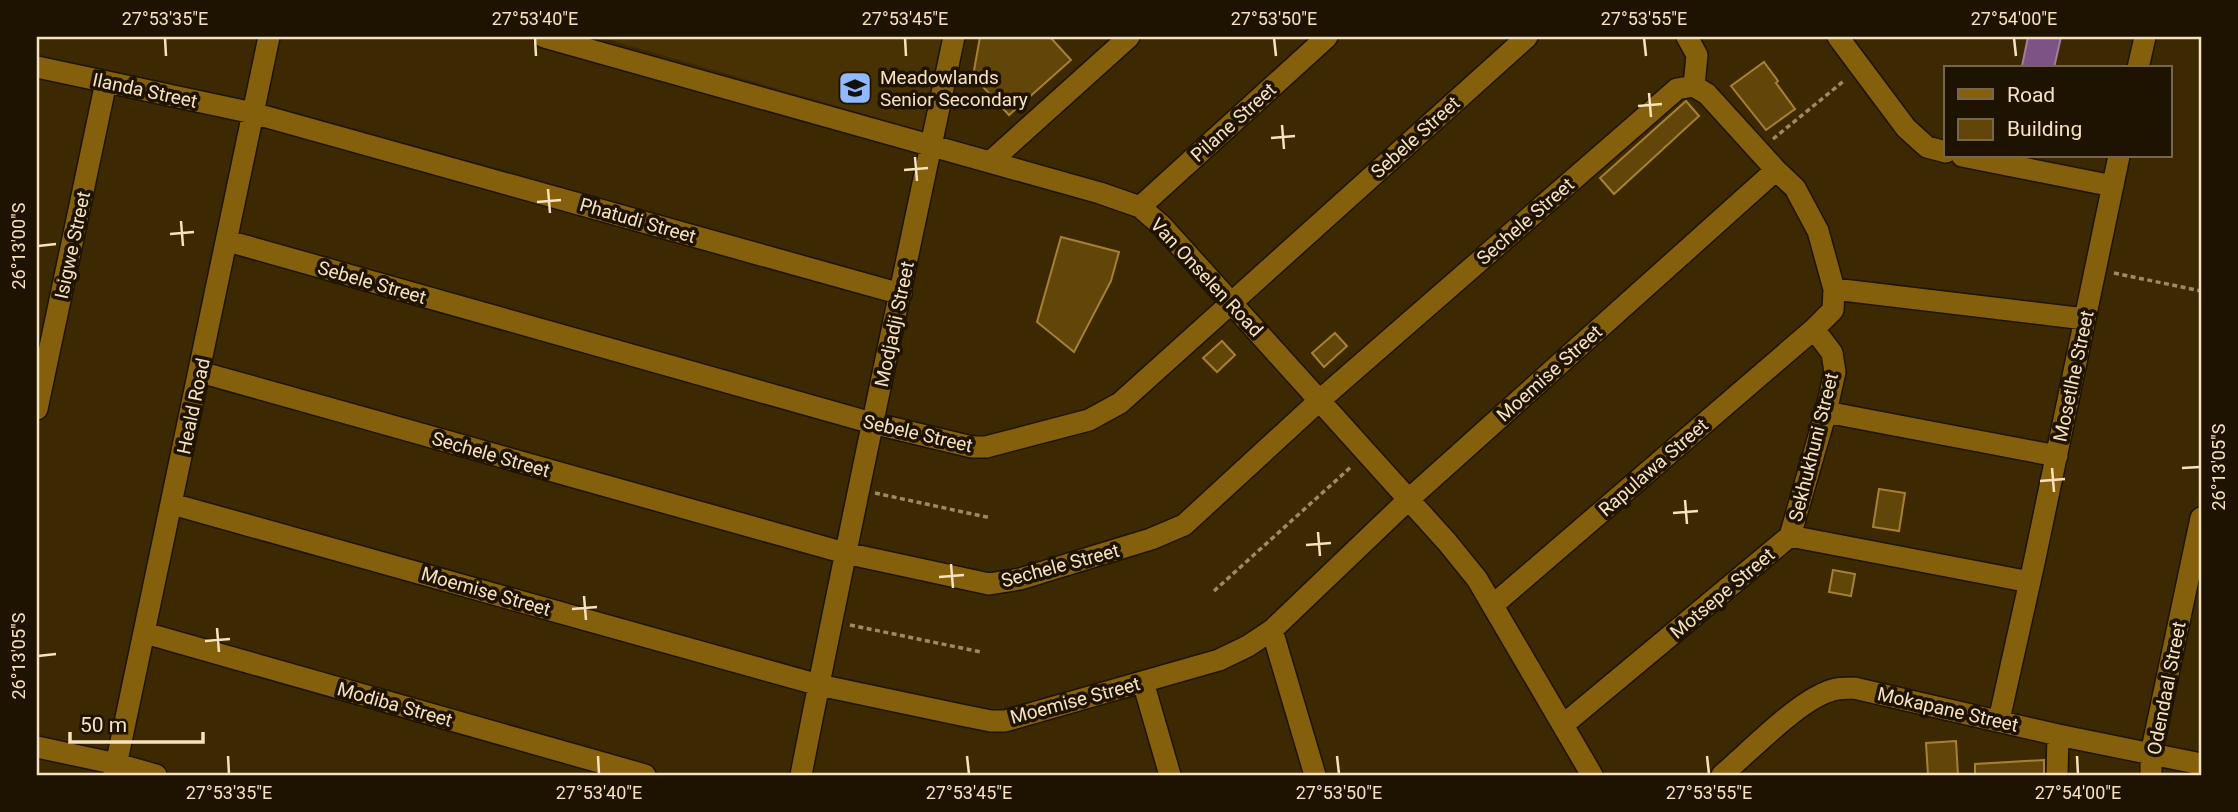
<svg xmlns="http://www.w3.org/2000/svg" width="2238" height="812" font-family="Roboto,sans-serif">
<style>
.built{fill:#483203}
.water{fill:#7d5386;stroke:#a27e97;stroke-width:2}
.building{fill:#624609;stroke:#a68037;stroke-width:2}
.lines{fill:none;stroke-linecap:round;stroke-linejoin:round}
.minor-casing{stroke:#1e1300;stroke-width:24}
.path{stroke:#9d8964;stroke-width:3.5;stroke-dasharray:5 3.5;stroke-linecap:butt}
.minor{stroke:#845f0c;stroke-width:21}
.ticks{fill:none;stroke:#f7e2c0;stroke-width:2.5}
.labels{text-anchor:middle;stroke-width:7;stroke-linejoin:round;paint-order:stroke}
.poi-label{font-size:19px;fill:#f7e2c0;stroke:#1e1300;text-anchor:start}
.street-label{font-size:19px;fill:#f7e2c0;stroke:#1e1300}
.neatline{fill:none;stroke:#f7e2c0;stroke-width:2.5}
.ticks-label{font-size:18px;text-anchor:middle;fill:#f7e2c0}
</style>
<rect width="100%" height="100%" fill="#3c2901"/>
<path class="built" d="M600 37H948L926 132Z"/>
<path class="water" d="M2028 37H2061L2054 68 2022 66Z"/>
<path class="building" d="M980 37H1050L1071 60 1009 115 973 76Z
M1764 62 1778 81 1776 83 1795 109 1766 130 1731 86Z
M1686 101 1699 116 1614 194 1600 178Z
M1061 237 1119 252 1111 281 1074 352 1037 322Z
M1335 333 1347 346 1324 367 1312 353Z
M1222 341 1235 355 1217 372 1203 358Z
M1879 489 1905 493 1899 531 1873 527Z
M1833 570 1855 574 1851 596 1829 592Z
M1956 741 1958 775H1928L1926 743Z
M2044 760V775H1975V764Z"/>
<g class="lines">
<defs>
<path id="minor" d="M544 37 1100 193 1140 207 1162 226 1447 542 1477 579 1592 775
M1687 37 1697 55 1694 86
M1838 37 1906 128 1927 147 1946 152
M37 67 253 113 901 294
M2138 68 2145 37
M1962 156 2113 186
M990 162 1129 37
M1140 207 1327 37
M228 241 872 423 972 447H986L1089 420 1120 403 1527 37
M1834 289 2085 319
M200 372 845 553 989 584 1020 579 1151 539 1184 525 1320 400 1677 89 1694 86
M37 409 106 82
M1826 412 2057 456
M172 504 819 685 961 715 991 721H1005L1219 660 1248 646 1272 630 1408 500 1776 170
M1790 536 2030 582
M1790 536 1826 412 1835 372 1832 353 1814 329
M1493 605 1814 329 1833 310 1834 289 1818 231 1795 188 1776 170 1707 94 1694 86
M1272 630 1315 775
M145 633 645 775
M1143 682 1170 775
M1999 720 2034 563 2119 156
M1563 725 1790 536
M37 747 117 764 156 775
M114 775 269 37
M801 775C849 529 902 283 954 37
M1722 775C1750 751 1795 704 1827 692 1835 688 1845 688 1854 688L2058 735 2201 764
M2057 775 2058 735
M2151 775V754L2201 518"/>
</defs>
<use href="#minor" class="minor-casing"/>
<path class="path" d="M1773 139 1845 80
M2114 273 2201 291
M875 493 991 518
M1214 591 1352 466
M850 625 981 652"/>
<use href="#minor" class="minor"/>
</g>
<path class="ticks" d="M165 38 166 56M535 38 536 56M905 38 906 56M1274 38 1276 56M1644 38 1646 56M2014 38 2016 56M1649 93 1651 117M1638 106 1662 104M1282 125 1284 149M1271 138 1295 136M915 157 917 181M904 170 928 168M548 189 550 213M537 202 561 200M181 221 183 246M170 234 194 232M38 246 56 244M2052 468 2054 492M2182 468 2200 467M2040 481 2065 479M1685 500 1687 524M1673 513 1698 511M1318 532 1320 556M1306 545 1331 543M951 564 953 588M939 577 964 575M584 596 586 620M572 609 597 607M217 628 219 652M205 641 230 639M38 656 56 654M228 756 229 774M598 756 599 774M967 756 969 774M1337 756 1339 774M1707 756 1709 774M2077 756 2078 774"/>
<defs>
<symbol id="school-square" viewBox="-11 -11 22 22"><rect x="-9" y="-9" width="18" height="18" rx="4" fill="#8fb8fd" stroke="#1e1300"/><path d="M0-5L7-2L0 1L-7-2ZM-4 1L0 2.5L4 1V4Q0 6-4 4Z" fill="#111"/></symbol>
</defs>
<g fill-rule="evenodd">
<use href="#school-square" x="836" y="69" width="38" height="38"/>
</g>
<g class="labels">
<g class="poi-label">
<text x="880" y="84">Meadowlands<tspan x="880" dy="22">Senior Secondary</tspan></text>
</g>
<g class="street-label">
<text transform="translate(145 90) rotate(12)" y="7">Ilanda Street</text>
<text transform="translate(1233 122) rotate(-42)" y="7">Pilane Street</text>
<text transform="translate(1415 137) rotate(-42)" y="7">Sebele Street</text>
<text transform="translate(638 220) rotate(16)" y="7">Phatudi Street</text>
<text transform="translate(1525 221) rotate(-41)" y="7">Sechele Street</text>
<text transform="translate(72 245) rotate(-78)" y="7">Isigwe Street</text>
<text transform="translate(1207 277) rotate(47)" y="7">Van Onselen Road</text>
<text transform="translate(372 282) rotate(16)" y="7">Sebele Street</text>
<text transform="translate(894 324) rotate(-78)" y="7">Modjadji Street</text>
<text transform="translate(1549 373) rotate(-42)" y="7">Moemise Street</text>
<text transform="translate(2073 376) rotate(-78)" y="7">Mosetlhe Street</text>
<text transform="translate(193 406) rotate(-78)" y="7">Heald Road</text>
<text transform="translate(918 433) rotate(13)" y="7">Sebele Street</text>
<text transform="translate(1813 447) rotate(-76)" y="7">Sekhukhuni Street</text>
<text transform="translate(491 454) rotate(16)" y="7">Sechele Street</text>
<text transform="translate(1653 467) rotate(-41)" y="7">Rapulawa Street</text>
<text transform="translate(1060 565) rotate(-15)" y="7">Sechele Street</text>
<text transform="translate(486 591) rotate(16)" y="7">Moemise Street</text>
<text transform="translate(1722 593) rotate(-40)" y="7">Motsepe Street</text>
<text transform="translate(2166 688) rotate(-79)" y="7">Odendaal Street</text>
<text transform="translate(1075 700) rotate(-15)" y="7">Moemise Street</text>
<text transform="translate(395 704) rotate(16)" y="7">Modiba Street</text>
<text transform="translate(1948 709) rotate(13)" y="7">Mokapane Street</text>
</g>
</g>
<rect width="2238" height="812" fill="none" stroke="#1e1300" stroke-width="77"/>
<rect x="1944" y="66" width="228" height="91" fill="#1e1300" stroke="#75664d" stroke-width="2"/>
<rect x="1958" y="89" width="35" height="10" fill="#845f0c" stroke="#75664d" stroke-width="2"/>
<text x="2007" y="102" font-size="21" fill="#f7e2c0">Road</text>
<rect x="1958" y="119" width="35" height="21" fill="#624609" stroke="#75664d" stroke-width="2"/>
<text x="2007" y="136" font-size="21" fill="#f7e2c0">Building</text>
<path d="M70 732v10h133v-10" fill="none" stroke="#f7e2c0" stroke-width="3.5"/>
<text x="80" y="732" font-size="21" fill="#f7e2c0" stroke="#1e1300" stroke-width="5" paint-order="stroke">50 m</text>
<rect x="38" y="38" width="2162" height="736" class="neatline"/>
<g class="ticks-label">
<text x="165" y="25">27°53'35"E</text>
<text x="535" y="25">27°53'40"E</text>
<text x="905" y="25">27°53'45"E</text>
<text x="1274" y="25">27°53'50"E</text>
<text x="1644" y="25">27°53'55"E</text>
<text x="2014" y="25">27°54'00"E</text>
<text transform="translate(19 246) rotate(-90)" y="6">26°13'00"S</text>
<text transform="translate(2219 467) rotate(-90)" y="6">26°13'05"S</text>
<text transform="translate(19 656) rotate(-90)" y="6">26°13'05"S</text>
<text x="229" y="799">27°53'35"E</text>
<text x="599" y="799">27°53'40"E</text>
<text x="969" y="799">27°53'45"E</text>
<text x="1339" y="799">27°53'50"E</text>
<text x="1709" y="799">27°53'55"E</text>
<text x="2078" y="799">27°54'00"E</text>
</g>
</svg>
